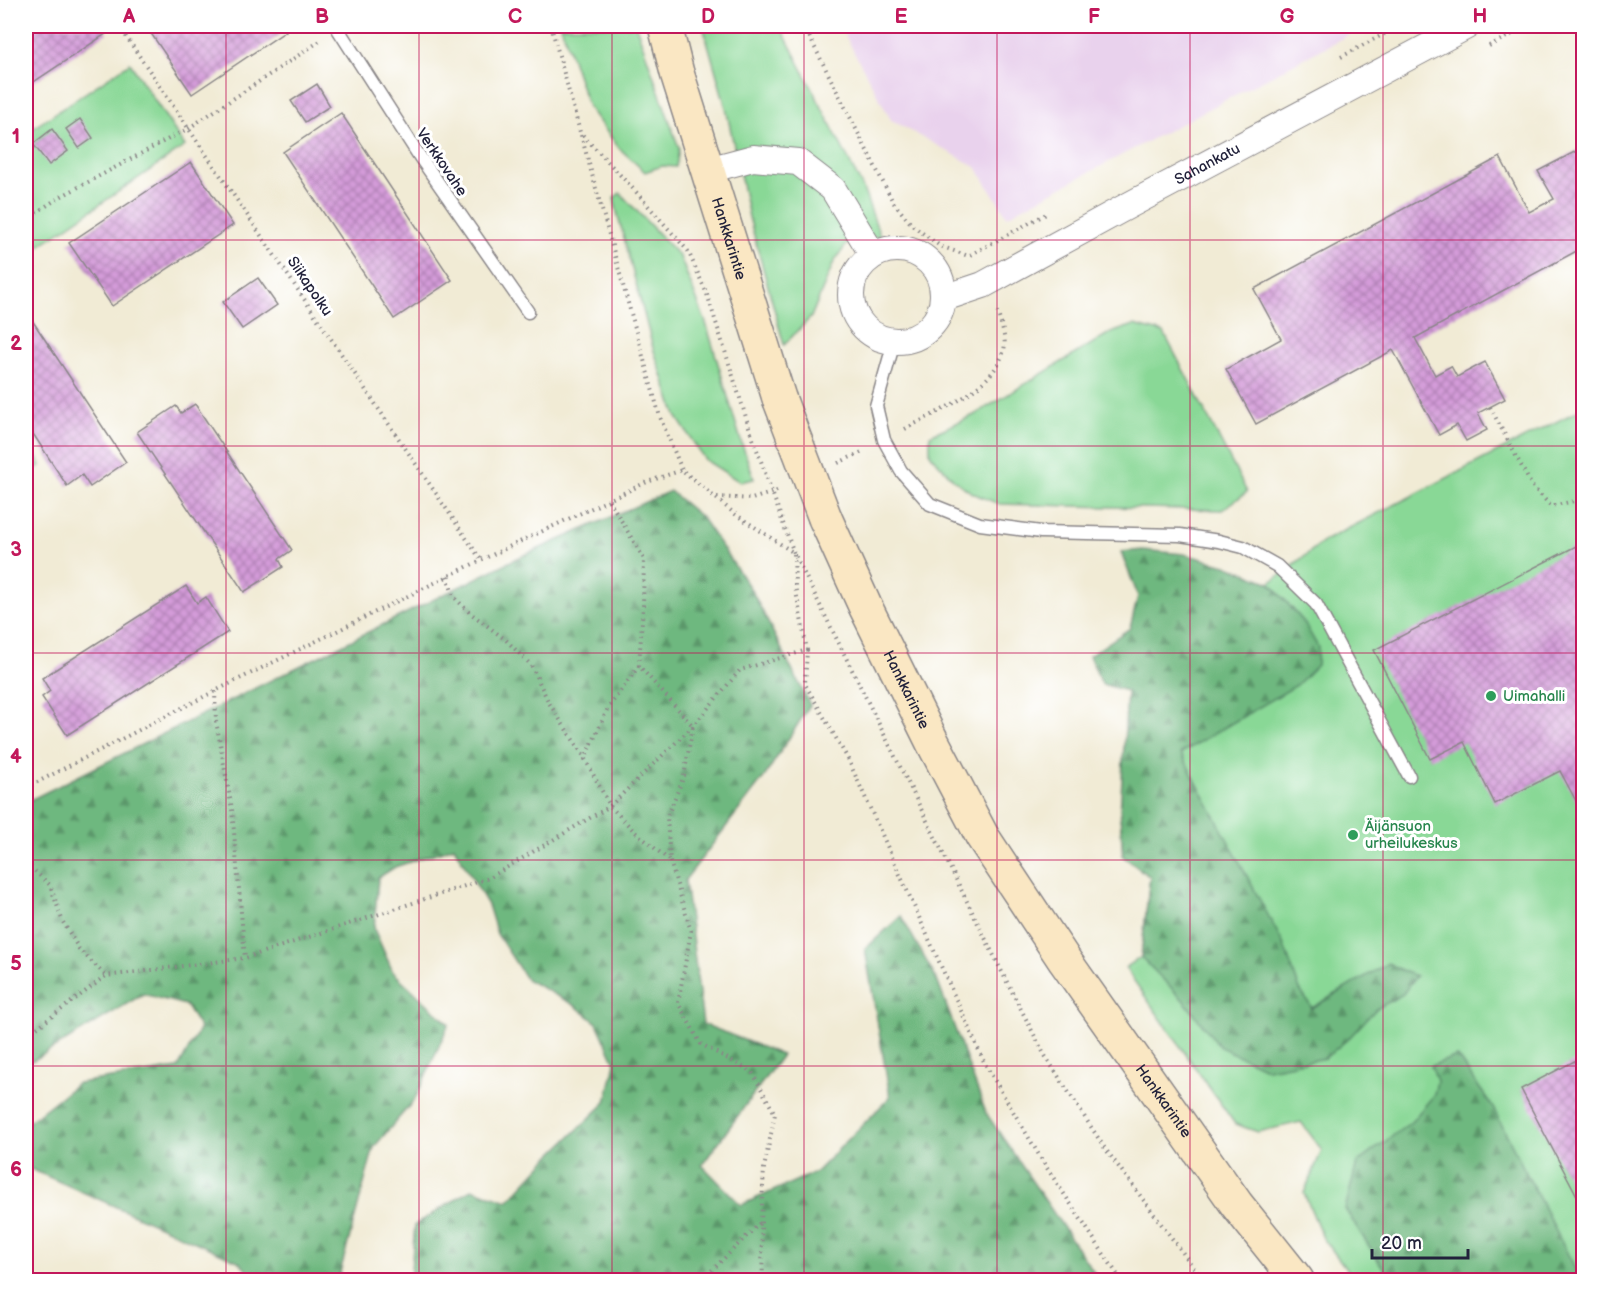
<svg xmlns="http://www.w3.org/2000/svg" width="1609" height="1306" font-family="'Balsamiq Sans',sans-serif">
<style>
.built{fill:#e9d2ed}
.green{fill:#89d896;stroke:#567d68;stroke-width:1.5}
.forest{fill:url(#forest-firs);stroke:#486d5d;stroke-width:1.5}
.building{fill:url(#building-cross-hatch)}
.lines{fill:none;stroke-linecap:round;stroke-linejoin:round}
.lane-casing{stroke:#8a8688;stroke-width:15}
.street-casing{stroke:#8a8688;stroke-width:28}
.secondary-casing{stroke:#8a8688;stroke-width:36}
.path{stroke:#8a8688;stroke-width:4;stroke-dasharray:1.5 4.5;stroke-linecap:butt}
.lane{stroke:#fff;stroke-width:12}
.street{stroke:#fff;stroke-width:26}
.secondary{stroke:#fae7c3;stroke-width:33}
.secondary-bridge-casing{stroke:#8a8688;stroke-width:36;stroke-linecap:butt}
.path-bridge{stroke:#8a8688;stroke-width:4;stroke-dasharray:1.5 4.5;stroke-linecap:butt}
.secondary-bridge{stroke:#fae7c3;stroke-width:33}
.grid{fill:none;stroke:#c2185b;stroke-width:1.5;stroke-opacity:0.55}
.leisure-dot{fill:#2e9e5b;stroke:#fff;stroke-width:2}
.labels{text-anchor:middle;stroke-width:6;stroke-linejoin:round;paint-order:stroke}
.street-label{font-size:15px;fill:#22223b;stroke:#fff}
.leisure-label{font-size:15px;fill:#27864d;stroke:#fff;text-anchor:start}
.neatline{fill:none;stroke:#c2185b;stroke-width:2}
.grid-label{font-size:20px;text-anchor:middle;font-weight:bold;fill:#c2185b}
</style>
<defs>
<pattern id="forest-firs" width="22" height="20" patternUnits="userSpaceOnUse" patternTransform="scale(1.5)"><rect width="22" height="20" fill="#6eb87f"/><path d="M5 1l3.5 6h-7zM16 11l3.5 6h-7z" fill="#5a9569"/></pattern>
<pattern id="building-cross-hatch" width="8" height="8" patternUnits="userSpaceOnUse" patternTransform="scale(1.5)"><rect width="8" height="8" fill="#d49bd9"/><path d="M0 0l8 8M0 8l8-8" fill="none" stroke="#ac7eb1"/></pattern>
</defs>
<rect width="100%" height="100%" fill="#fff"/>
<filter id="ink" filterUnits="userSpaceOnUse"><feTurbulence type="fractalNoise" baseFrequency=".0167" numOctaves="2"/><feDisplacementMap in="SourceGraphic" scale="12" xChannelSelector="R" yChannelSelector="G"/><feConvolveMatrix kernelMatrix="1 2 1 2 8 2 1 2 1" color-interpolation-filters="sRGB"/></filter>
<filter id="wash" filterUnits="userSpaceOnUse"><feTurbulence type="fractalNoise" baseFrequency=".008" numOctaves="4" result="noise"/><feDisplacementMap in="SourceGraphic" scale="24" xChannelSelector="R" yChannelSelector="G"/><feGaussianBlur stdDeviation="1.35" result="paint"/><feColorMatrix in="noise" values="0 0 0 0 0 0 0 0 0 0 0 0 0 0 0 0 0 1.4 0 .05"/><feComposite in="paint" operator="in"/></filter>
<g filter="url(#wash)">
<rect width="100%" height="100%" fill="#f1ebd5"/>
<path class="built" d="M840 26H1365L1007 216 976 167 891 120Z"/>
<path class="green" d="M561 26H636L679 148 676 167 662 166 645 172 619 148 588 107Z
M703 26H780L862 186 881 238 854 234 834 262 811 317 784 345 749 217 726 108Z
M130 63 185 146 26 255V133Z
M620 193 680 257 706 323 741 441 754 479 740 482 705 460 676 416 653 348 617 212 614 198Z
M1134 325 1164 333 1247 492 1222 510 999 504 972 493 953 479 930 454V435L974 415 1108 334Z
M1583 408V1280H1355L1323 1238 1304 1193 1322 1150 1301 1122 1258 1132 1235 1124 1125 968 1141 957 1150 877 1123 856 1120 814 1270 583 1324 541Z
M26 442 41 465 26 475Z"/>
<path class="forest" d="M670 491 702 518 752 591 810 705 765 776 685 880 703 1024 782 1055 702 1165 741 1205 816 1172 890 1097 865 949 901 916 937 980 986 1113 1099 1280H410L415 1225 472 1189 508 1201 548 1158 606 1102 615 1063 597 1023 574 1005 526 979 497 934 488 905 454 847 395 867 378 878 374 929 393 972 449 1024 415 1099 374 1147 338 1280H256L238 1261 26 1167V1124L78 1083 178 1068 200 1028 185 1005 143 994 34 1060 26 1062V802L511 561Z
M1143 550 1184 554 1226 565 1270 583 1303 621 1318 647 1317 665 1297 685 1181 753 1283 943 1300 990 1312 1008 1388 963 1403 971 1416 976 1403 994 1376 1009 1349 1038 1325 1058 1268 1069 1220 1047 1185 1002 1141 957 1150 877 1123 856 1120 814 1127 691 1102 684 1089 656 1130 628 1138 596 1121 552Z
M1457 1056 1492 1106 1581 1280H1391L1345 1209 1357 1163 1411 1122 1434 1095 1437 1081 1431 1066Z"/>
<g id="blocks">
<path class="building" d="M26 26H101L107 33 26 87Z
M146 26H282L286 31 192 94Z
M317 84 330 106 305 122 291 101Z
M341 113 452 280 394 319 283 152Z
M80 119 93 138 79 148 66 129Z
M52 129 68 151 49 165 33 144Z
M1584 147V247L1415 338 1435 375 1451 366 1457 377 1485 362 1505 399 1478 413 1487 430 1466 441 1457 425 1439 435 1393 350 1256 424 1226 369 1281 339 1254 289 1500 157 1529 212 1554 199 1538 171Z
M191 162 233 225 112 306 69 243Z
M258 278 277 305 242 329 223 302Z
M26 311 126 462 90 487 82 475 67 486 26 423Z
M195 404 292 550 279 559 283 567 244 592 137 432 176 406 181 413Z
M1584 542V816L1560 771 1495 804 1464 742 1430 759 1374 650Z
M186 586 197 603 206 597 228 632 67 735 42 697 50 691 42 678Z
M1584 1056V1209L1521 1089Z"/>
</g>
</g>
<g filter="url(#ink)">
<use href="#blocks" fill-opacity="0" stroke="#8a8688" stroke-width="1.5"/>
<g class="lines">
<defs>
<path id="lane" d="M336 26 420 157 528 312
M894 342 876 406 884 440 901 471 930 504 980 524 1041 532 1180 535 1219 541 1243 547 1277 566 1316 604 1409 776"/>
<g id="street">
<path d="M708 170 753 158 798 162 833 189 873 255"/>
<circle cx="897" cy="295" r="46"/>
<path id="s1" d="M944 298 983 285 1122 209 1467 26"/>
</g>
<g id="secondary">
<path id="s2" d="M665 26 677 73 779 398"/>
<path id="s3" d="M825 518 865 606 932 741 982 836 1065 961 1237 1205 1297 1280"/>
</g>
</defs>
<use href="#lane" class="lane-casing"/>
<use href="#street" class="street-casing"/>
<use href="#secondary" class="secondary-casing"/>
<path class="path" d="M119 26 481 560
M551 26 580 132 637 193 688 251 707 294 751 433
M804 26 893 202 913 226 940 246 968 256 1046 214
M1489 46 1528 26
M1341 57 1399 26
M581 135 660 417 682 470
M26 219 60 197 189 128 320 41
M1490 407 1532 486 1551 506 1584 499
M905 429C938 411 993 390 1004 350 1007 339 1000 320 996 309
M838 463 864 451
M717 497 752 499 780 490
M609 500 644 559 643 606 639 666 693 726 684 776 667 817 670 861 691 931 678 1003 701 1044 752 1072 775 1114 764 1168 761 1222 763 1280
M783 523 794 553 1007 982 1044 1054 1104 1147 1203 1280
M447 576 454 597 469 612 506 640 531 665 549 703 585 758
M807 650 805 684 848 759 985 1064 1045 1165 1121 1280
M639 666 608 708 585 759 610 806 634 831 669 860
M215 691 216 721 232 809 245 958
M26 788 215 691 481 560 647 482 682 470 735 514 794 553 795 586 807 650 740 670 693 726 610 806 489 878 245 958 106 976 26 1036
M26 863 50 885 63 922 79 949 106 976
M704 1280 707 1275 761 1222"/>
<use href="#lane" class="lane"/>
<use href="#street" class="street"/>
<use href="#secondary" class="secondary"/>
<defs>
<path id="secondary-bridge" d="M779 398 825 518"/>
</defs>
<use href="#secondary-bridge" class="secondary-bridge-casing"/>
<path class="path-bridge" d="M751 433 783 523"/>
<use href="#secondary-bridge" class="secondary-bridge"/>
</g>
</g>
<path class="grid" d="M226 26V1280M419 26V1280M612 26V1280M804 26V1280M997 26V1280M1190 26V1280M1383 26V1280M26 240H1584M26 446H1584M26 653H1584M26 860H1584M26 1066H1584"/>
<g class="leisure-dot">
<circle cx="1491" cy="696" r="6"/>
<circle cx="1353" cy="835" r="6"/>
</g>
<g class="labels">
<g class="street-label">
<text transform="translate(442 162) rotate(56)" y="5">Verkkovahe</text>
<text dy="5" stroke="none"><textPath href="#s1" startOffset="296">Sahankatu</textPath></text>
<text dy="5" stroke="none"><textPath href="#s2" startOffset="222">Hankkarintie</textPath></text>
<text transform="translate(310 286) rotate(56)" y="5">Siikapolku</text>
<text dy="5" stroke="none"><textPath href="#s3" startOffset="190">Hankkarintie</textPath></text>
<text dy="5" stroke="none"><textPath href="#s3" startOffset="676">Hankkarintie</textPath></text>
</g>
<g class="leisure-label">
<text x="1503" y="701">Uimahalli</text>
<text x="1365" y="831">Äijänsuon<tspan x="1365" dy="17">urheilukeskus</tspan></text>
</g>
</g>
<rect width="1609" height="1306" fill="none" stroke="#fff" stroke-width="66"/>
<path d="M1372 1249v9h96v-9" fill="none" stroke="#22223b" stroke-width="3"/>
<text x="1381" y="1249" font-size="18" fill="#22223b" stroke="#ffffff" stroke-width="4.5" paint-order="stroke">20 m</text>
<rect x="33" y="33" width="1543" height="1240" class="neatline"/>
<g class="grid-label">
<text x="129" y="23">A</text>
<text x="322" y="23">B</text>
<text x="515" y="23">C</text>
<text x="708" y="23">D</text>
<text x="901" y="23">E</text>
<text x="1094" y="23">F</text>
<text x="1287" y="23">G</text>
<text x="1480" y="23">H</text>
<text x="16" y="143">1</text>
<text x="16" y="350">2</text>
<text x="16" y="556">3</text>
<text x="16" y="763">4</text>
<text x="16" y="970">5</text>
<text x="16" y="1176">6</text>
</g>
</svg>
